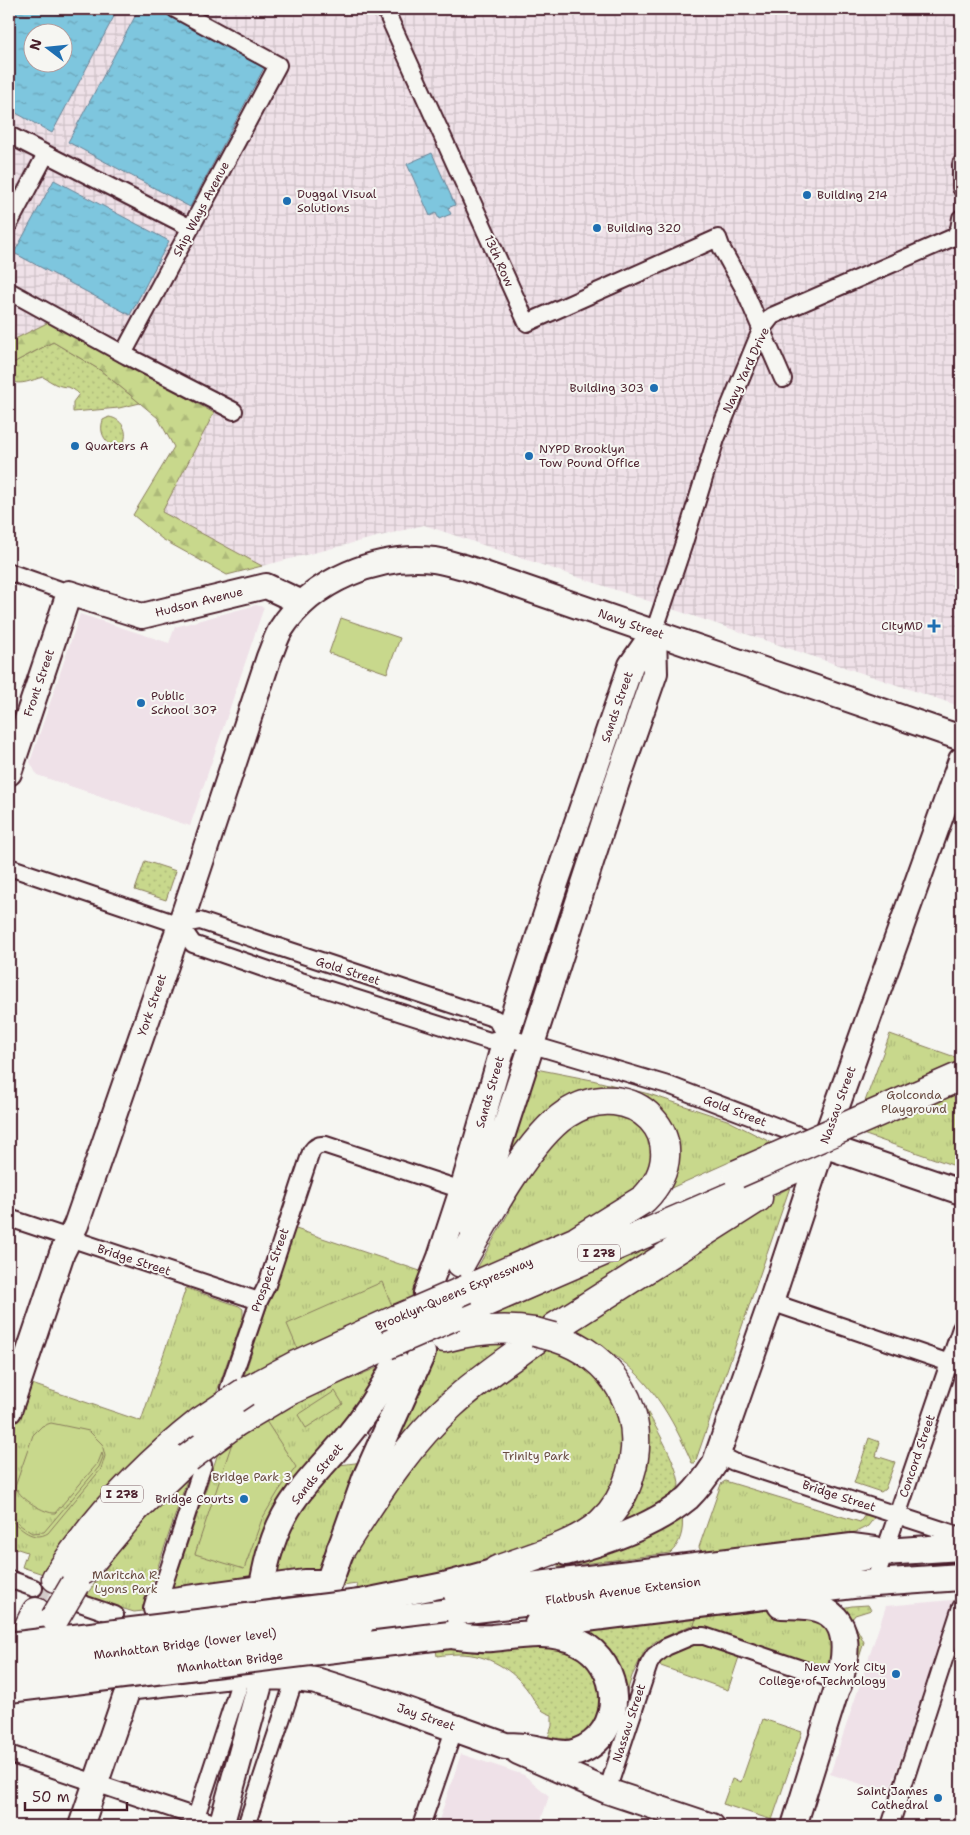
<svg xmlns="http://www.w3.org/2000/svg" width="970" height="1835" font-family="'Shantell Sans',sans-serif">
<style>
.built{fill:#efe1e8}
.industrial{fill:url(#industrial-grid);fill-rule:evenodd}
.grass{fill:url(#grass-dots);stroke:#897c5c}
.forest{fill:url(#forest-firs);stroke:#897c5c}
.park{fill:url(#park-tufts);stroke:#897c5c}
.pitch{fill:#c8d88c;stroke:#897c5c;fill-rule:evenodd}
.water{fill:url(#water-ripples);stroke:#698396;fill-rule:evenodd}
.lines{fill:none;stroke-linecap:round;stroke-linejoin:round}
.street-tunnel{stroke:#d4cbca;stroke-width:16;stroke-dasharray:16 8;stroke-linecap:butt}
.street-casing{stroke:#4a1f2b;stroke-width:20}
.secondary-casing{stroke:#4a1f2b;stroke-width:28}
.primary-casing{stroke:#4a1f2b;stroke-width:30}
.highway-casing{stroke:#4a1f2b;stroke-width:31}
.street{stroke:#f6f6f2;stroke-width:16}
.secondary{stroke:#f6f6f2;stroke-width:24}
.primary{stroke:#f6f6f2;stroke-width:26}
.highway{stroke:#f6f6f2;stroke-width:28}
.rail{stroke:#4a1f2b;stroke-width:4}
.secondary-bridge-casing{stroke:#4a1f2b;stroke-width:28;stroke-linecap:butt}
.primary-bridge-casing{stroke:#4a1f2b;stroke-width:30;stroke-linecap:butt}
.highway-bridge-casing{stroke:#4a1f2b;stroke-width:31;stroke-linecap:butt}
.secondary-bridge{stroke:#f6f6f2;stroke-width:24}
.primary-bridge{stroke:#f6f6f2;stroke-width:26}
.highway-bridge{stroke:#f6f6f2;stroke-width:28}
.poi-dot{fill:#1f6fb2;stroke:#f6f6f2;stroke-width:2}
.labels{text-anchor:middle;stroke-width:4;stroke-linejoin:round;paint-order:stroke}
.shield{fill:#f6f6f2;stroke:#7e6067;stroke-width:1}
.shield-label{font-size:11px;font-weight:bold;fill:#4a1f2b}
.poi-label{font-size:12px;fill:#4a1f2b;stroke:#f6f6f2;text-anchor:start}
.street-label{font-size:12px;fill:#4a1f2b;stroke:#f6f6f2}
.park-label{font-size:12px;fill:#6a4d43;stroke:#f6f6f2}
</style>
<defs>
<pattern id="industrial-grid" width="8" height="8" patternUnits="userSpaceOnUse" patternTransform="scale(1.25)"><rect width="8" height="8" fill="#efe1e8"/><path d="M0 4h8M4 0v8" fill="none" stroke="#cec1c7"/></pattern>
<pattern id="grass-dots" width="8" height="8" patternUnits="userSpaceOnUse" patternTransform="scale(1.25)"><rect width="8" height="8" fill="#c8d88c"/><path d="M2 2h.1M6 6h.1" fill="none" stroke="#adb979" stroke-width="1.8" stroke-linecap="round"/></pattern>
<pattern id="forest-firs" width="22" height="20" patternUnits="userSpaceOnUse" patternTransform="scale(1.25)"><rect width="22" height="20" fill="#c8d88c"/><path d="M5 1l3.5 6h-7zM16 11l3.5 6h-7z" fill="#adb979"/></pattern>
<pattern id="park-tufts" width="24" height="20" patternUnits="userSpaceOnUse" patternTransform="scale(1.25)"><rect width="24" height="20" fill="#c8d88c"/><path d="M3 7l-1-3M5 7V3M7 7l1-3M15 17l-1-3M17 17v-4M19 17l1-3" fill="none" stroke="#adb979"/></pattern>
<pattern id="water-ripples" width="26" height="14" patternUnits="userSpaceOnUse" patternTransform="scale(1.25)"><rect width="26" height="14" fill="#7ec6de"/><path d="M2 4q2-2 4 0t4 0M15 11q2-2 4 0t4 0" fill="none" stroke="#69a0b4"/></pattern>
</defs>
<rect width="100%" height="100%" fill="#f6f6f2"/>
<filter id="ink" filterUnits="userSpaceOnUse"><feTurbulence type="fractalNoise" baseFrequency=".02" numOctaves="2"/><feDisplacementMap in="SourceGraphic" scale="10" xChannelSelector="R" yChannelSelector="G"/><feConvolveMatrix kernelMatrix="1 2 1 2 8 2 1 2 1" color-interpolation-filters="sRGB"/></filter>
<g filter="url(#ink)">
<path class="built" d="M256 605 264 607 190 826 37 775 30 762 80 614 169 643 175 627Z
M952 1600 953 1601 889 1793 830 1774 886 1606Z
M461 1754 524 1775 549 1796 539 1826H437Z"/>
<path class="industrial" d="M9 9H961V691L956 705 424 525 262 566 161 512 214 413 51 321 9 342ZM32 32H62V62H32Z"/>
<path class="grass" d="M53 342 100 370 140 403 119 408 73 412V402L79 394C69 384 66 389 55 384 51 382 47 379 43 377 31 380 22 386 9 381V365Z
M109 417C124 419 131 436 120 447H113C104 440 99 432 103 420Z
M145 861 176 871 166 900 135 890Z
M642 1403C650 1416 685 1476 678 1489 675 1495 669 1498 664 1502L601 1536Z
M869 1438 880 1442 876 1456 895 1462 885 1489 881 1492 854 1483Z
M682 1517C684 1530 680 1545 670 1553L558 1567V1564L624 1543Z
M868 1605 871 1610 855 1615 852 1619 864 1642 857 1664V1647L836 1609 852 1606Z
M701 1611 697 1625 689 1626 656 1641 645 1650 632 1676 617 1724 589 1636 591 1630Z
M563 1643 602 1678 600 1723C581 1735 571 1745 548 1738L552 1726V1715C537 1710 537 1704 529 1692 514 1670 487 1654 460 1654 452 1654 444 1655 437 1656L436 1650 480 1646Z"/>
<path class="forest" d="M51 321 214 413 162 512 262 566 227 575 162 539 133 515 174 447 158 418 100 370 53 342 9 365V342Z"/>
<path class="park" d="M890 1034 955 1057 961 1042V1168L854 1131Z
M536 1069 592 1080 649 1094 727 1120 772 1143 660 1193 673 1162 607 1091 488 1198Z
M624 1111 650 1135 653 1173 622 1206 475 1272 509 1212 503 1207 521 1178 577 1115Z
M790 1187 697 1457 695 1463H692C673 1419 648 1373 604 1349 591 1342 578 1336 565 1330L752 1209Z
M293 1228 426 1273 416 1298 243 1379Z
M660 1242 663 1247 546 1324 498 1321 497 1314Z
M186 1288 239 1306 243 1309V1317L215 1397 52 1560 43 1574 22 1567 27 1552 9 1546V1432L26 1382 141 1421Z
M527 1338 391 1458 398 1433 430 1351 439 1348Z
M547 1342 608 1378 630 1453 597 1518 507 1560 358 1593 357 1584 342 1586 364 1533 433 1434Z
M381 1366 253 1577 170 1592 173 1576 179 1569 218 1453 255 1427 306 1398Z
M363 1462 324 1570 275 1575 288 1525 331 1466Z
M188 1477 143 1611 134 1612 85 1597C116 1553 148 1513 188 1477Z
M725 1481 860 1522 865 1515H872L874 1518 868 1526 856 1532 701 1552 699 1547 721 1484Z
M743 1609 809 1612 835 1632 830 1667H824L694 1625 698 1612Z
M697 1643 739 1657 728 1690 658 1665 661 1659Z
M763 1719 802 1732 772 1820 723 1804 732 1779 741 1782Z"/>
<path class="pitch" d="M341 618 400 638 387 673 329 653Z
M382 1282 393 1308 298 1350 287 1324Z
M335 1391 343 1404 306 1428 298 1415Z
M266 1421 296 1467 278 1492 262 1519 244 1569 195 1554 232 1443Z
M51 1423 89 1431 102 1444 105 1456 101 1469 48 1533C33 1542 21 1529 10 1519L9 1516V1504L33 1435 42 1426ZM102 1453 103 1457 99 1467 44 1532 32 1533C9 1519 8 1514 17 1489 20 1498 45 1514 55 1513L98 1463Z"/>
<path class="water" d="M9 9H118L52 133 9 109ZM32 32H62V62H32Z
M139 9H157L265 66 190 207 68 142Z
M432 153 455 205 448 208 451 214 439 219 436 213 430 216 407 164Z
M54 180 169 241 130 315 14 253Z"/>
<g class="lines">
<path class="street-tunnel" d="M34 1588 73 1601"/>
<defs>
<path id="street" d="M385 9 527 323 718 238 722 249 743 287 783 379
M9 135 191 228
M961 164V188
M9 224 46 154
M9 291 127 356 234 411
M123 354 278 65 175 9
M9 572 69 593
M654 632 683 546 716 439 761 330 772 316 954 237 959 229 961 218
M9 867 180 925 200 921 496 1019 506 1037
M180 925 193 944 301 981 490 1041 506 1037 671 1086 814 1141
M9 1218 259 1301
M771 1302 961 1367
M229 1388 259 1301 267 1285 311 1152C315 1146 319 1144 326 1145L462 1190
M720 1453 722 1456 734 1462 961 1536
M9 1579 34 1588
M874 1583 961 1328
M158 1602 203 1465
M80 1603 115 1615
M127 1692 250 1678
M9 1754 223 1826
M607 1791 649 1664 654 1656 666 1647 692 1636H704L831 1679 838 1685
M193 1826 241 1679
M246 1826 295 1678
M421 1826 455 1727
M890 1826 961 1607"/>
<path id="secondary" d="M9 773 69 593 142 616 266 586 302 603
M823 1145 961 1192
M472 1229 617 782 655 673 654 632
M426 1293 440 1257 462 1190 506 1037 556 883 631 665 654 632
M9 1411 62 1253 76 1225 180 925 269 657C273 648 276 637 281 629 312 580 378 554 434 560 444 561 454 565 464 567L961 738
M566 1553C608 1542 654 1526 688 1498 698 1488 707 1476 714 1465L771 1302 823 1145 961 760
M456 1594 852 1546 875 1549
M260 1596C265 1568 270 1542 284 1516 299 1488 323 1466 343 1442 364 1417 381 1391 396 1362
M360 1602 444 1585 514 1566
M156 1609 158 1602 305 1582H329
M518 1752 607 1791 712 1826
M81 1826 127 1692
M221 1826 262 1677 295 1678
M794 1826 838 1685"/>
<path id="primary" d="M327 1588 366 1478 422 1353
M781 1605C792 1605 803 1605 813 1607 853 1615 847 1656 838 1685
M361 1623 729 1578 778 1569 853 1559 884 1552 961 1547
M538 1624 861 1584 961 1577
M298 1669 295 1678 316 1681 379 1701 505 1746C515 1746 526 1747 535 1749 549 1751 563 1757 577 1752 627 1734 623 1663 578 1642 551 1629 520 1635 492 1638 478 1639 464 1637 450 1635"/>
<path id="highway" d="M461 1263C484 1222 528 1139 566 1114 632 1071 701 1141 644 1199L578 1240
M467 1289 595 1233
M454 1316 806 1164
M555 1327 758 1198
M444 1338C474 1330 504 1327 535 1332
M245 1392 298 1364 397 1319
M235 1423 287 1392 387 1345
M341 1549C374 1498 406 1445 452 1404 478 1380 508 1360 537 1339
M84 1570 135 1509 188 1458
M497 1570C529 1558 576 1546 601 1523 615 1510 625 1493 630 1475 649 1413 614 1356 554 1337
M56 1578C95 1518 144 1466 200 1422
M29 1626 36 1612"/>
</defs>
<use href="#street" class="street-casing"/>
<use href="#secondary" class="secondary-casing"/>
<use href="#primary" class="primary-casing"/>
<use href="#highway" class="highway-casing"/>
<use href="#street" class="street"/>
<use href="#secondary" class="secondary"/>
<use href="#primary" class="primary"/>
<use href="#highway" class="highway"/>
<path class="rail" d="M9 1656 360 1615
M9 1675 362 1631
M9 1683 363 1639"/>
<defs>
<path id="secondary-bridge" d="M9 1645 360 1602"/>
<path id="primary-bridge" d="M9 1666 361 1623
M9 1689 450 1635"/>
<path id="highway-bridge" d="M737 1174 961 1076
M397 1319 467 1289
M535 1332 554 1337
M387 1345 454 1316
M200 1422 245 1392
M188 1458 235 1423
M55 1618 75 1584"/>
</defs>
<use href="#secondary-bridge" class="secondary-bridge-casing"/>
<use href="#primary-bridge" class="primary-bridge-casing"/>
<use href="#highway-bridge" class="highway-bridge-casing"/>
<use href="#secondary-bridge" class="secondary-bridge"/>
<use href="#primary-bridge" class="primary-bridge"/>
<use href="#highway-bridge" class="highway-bridge"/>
</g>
</g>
<g class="poi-dot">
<circle cx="807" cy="195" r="5"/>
<circle cx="287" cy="201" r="5"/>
<circle cx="597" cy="228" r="5"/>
<circle cx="654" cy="388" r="5"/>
<circle cx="75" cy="446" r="5"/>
<circle cx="529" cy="456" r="5"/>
<path d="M931.5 618.5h5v5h5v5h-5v5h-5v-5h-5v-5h5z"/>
<circle cx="141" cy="703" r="5"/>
<circle cx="244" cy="1499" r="5"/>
<circle cx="896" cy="1674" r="5"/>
<circle cx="938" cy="1798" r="5"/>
</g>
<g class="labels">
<g class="shield">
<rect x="578" y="1244.5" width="42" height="17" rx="4"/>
<rect x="101" y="1485.5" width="42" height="17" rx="4"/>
</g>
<g class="shield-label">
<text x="599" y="1257">I 278</text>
<text x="122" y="1498">I 278</text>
</g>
<g class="poi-label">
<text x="297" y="198">Duggal Visual<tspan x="297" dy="14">Solutions</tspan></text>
<text x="817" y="199">Building 214</text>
<text x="607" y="232">Building 320</text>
<text x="644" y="392" text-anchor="end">Building 303</text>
<text x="85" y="450">Quarters A</text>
<text x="539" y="453">NYPD Brooklyn<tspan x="539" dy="14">Tow Pound Office</tspan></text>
<text x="923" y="630" text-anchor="end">CityMD</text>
<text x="151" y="700">Public<tspan x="151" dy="14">School 307</tspan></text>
<text x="234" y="1503" text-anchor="end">Bridge Courts</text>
<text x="886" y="1671" text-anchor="end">New York City<tspan x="886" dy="14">College of Technology</tspan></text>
<text x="928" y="1795" text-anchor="end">Saint James<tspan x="928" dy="14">Cathedral</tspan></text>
</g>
<g class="street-label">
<text transform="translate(201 209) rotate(-62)" y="4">Ship Ways Avenue</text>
<text transform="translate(499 261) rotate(66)" y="4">13th Row</text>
<text transform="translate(746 370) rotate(-65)" y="4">Navy Yard Drive</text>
<text transform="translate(199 602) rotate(-14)" y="4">Hudson Avenue</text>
<text transform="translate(631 624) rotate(19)" y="4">Navy Street</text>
<text transform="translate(39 683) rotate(-71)" y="4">Front Street</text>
<text transform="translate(617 707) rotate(-71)" y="4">Sands Street</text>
<text transform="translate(348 971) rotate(18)" y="4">Gold Street</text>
<text transform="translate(152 1005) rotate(-71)" y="4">York Street</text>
<text transform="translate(490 1092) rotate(-74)" y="4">Sands Street</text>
<text transform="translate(838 1105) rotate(-70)" y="4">Nassau Street</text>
<text transform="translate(735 1111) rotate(21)" y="4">Gold Street</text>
<text transform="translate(134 1260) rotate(18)" y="4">Bridge Street</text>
<text transform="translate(270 1270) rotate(-70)" y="4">Prospect Street</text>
<text transform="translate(454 1294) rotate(-23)" y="4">Brooklyn-Queens Expressway</text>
<text transform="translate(917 1456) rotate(-71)" y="4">Concord Street</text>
<text transform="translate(317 1474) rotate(-51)" y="4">Sands Street</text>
<text transform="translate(839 1496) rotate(18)" y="4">Bridge Street</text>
<text transform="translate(623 1591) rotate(-7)" y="4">Flatbush Avenue Extension</text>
<text transform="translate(185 1644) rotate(-7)" y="4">Manhattan Bridge (lower level)</text>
<text transform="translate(230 1662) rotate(-7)" y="4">Manhattan Bridge</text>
<text transform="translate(426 1717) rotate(19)" y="4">Jay Street</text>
<text transform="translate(629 1723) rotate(-72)" y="4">Nassau Street</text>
</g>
<g class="park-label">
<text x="914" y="1099">Golconda<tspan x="914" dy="14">Playground</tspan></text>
<text x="536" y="1460">Trinity Park</text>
<text x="252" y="1481">Bridge Park 3</text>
<text x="126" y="1579">Maritcha R.<tspan x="126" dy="14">Lyons Park</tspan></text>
</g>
</g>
<rect width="970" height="1835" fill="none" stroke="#f6f6f2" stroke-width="30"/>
<rect x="15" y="15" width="940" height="1805" fill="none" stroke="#4a1f2b" stroke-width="2" filter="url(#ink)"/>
<g transform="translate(48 48) rotate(286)"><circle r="24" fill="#f6f6f2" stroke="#b1a0a2"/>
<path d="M0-4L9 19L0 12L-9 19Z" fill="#1f6fb2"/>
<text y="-8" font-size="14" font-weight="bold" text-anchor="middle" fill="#4a1f2b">N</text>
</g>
<path d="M25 1802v8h102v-8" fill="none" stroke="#4a1f2b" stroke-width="2.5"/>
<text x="32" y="1802" font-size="15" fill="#4a1f2b" stroke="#f6f6f2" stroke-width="4" paint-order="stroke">50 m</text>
</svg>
